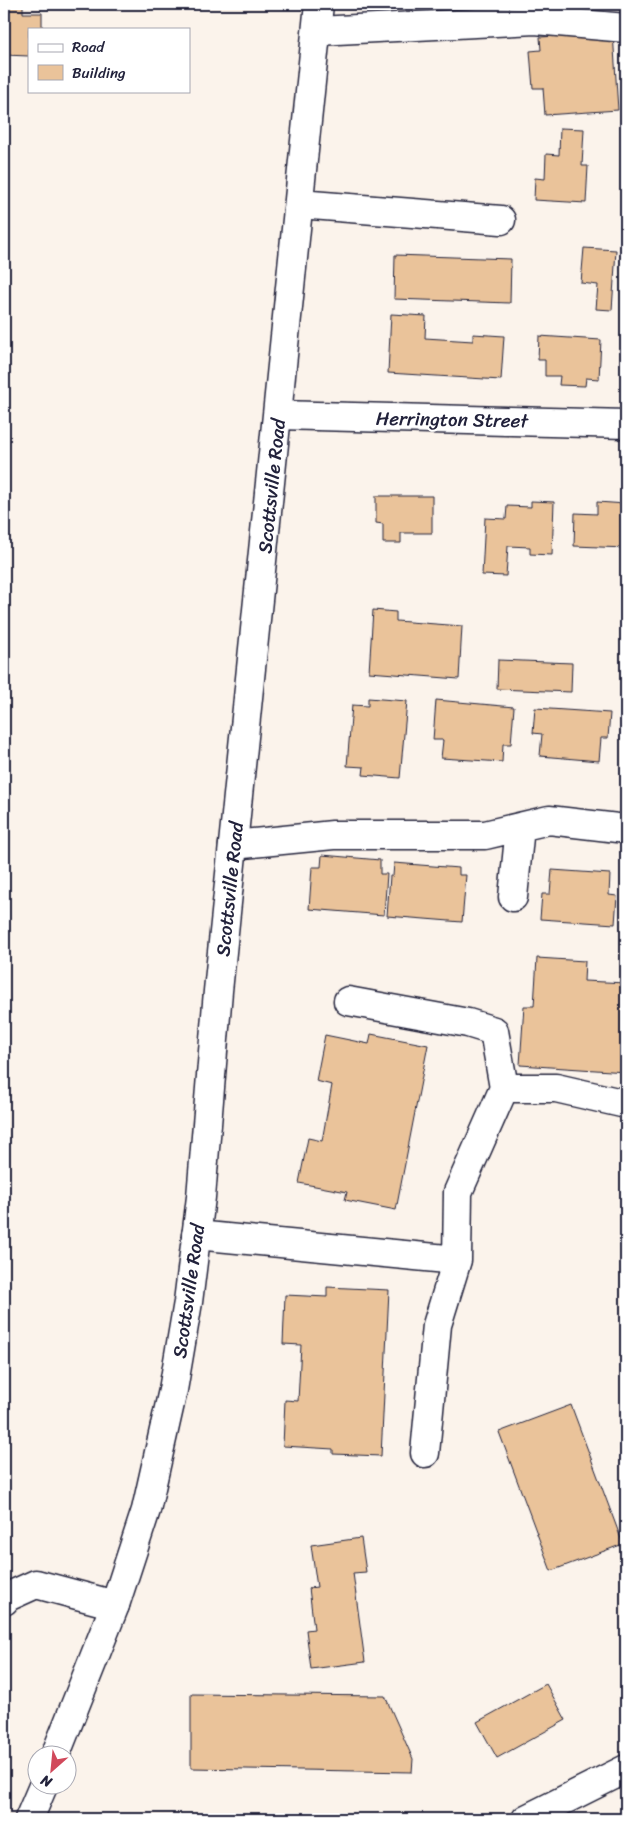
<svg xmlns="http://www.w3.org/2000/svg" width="630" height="1823" font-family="Sriracha,sans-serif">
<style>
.building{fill:#eac39a;stroke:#22223b}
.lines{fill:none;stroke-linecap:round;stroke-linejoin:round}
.minor-casing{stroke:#22223b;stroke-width:31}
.major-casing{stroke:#22223b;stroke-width:31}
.minor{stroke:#fff;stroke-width:28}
.major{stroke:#fff;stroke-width:28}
.labels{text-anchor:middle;stroke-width:4;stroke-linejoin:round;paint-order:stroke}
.street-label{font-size:19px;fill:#22223b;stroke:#fff}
</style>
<rect width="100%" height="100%" fill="#fbf3eb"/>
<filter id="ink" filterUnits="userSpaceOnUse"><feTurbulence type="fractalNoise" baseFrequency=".02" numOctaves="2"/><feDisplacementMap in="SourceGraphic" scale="10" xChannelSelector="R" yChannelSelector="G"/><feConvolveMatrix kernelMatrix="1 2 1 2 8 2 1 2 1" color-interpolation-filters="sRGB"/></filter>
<g filter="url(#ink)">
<path class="building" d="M4 4H23V13H42V29H29V56L4 55Z
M613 33 618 110 545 115 543 88H533L530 51 541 50 540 37Z
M560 128 584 129 582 166H588L586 203 534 200 535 178 545 179 546 154 559 155Z
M584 248 616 250 612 310 596 309 598 285 581 283Z
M395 255 511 259 510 303 394 299Z
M391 314 426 316 425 338 473 341V334L504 336 501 380 388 373Z
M623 326H626V349H622Z
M539 336 601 340 599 379 586 378 585 386 559 385 560 376H545V360H538Z
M376 496H432V533H401V543H383V524L376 523Z
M531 501 554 502 552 555 530 554V547L508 546 506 576 482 575 485 518 506 519 507 506 531 507Z
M597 502 626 504V548L574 546 575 513 597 514Z
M373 610 396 612V621L462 626 459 679 369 672Z
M498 660 572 663 571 692 497 689Z
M368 698 407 701 400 778 363 775 364 767 347 766 352 705 368 706Z
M436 700 514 707 511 744H503L502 762 441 758 443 740H433Z
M535 708 610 713 608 738H601L599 761 540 756 542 734 533 733Z
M322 855 380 860V874H387L384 915 309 909 312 867H321Z
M394 863 459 868V875H466L462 922 387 916 390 876H393Z
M552 870 610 874 609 895 617 896 615 924 540 919 542 894H550Z
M537 958 585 961 584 981 626 983V1072L520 1065 524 1006H534Z
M371 1034 428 1045 396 1210 345 1200 347 1192 299 1183 308 1138 322 1141 332 1085 316 1081 325 1035 369 1044Z
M327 1287 389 1290 381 1456 333 1454V1449L283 1446 285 1400 298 1401 301 1345 283 1344 285 1295 327 1297Z
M571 1405 623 1544 551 1571 499 1432Z
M361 1538 366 1572 353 1573 365 1662 311 1669 306 1630 314 1629 309 1588 317 1587 311 1545Z
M546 1684 566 1720 497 1758 477 1722Z
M191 1694 385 1696 413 1759 412 1772 191 1768Z"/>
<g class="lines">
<defs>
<path id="minor" d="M317 31 535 20 626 28
M299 204 501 220
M278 415 626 424
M233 845 333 835H485L549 820 626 829
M513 897 520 827
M348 1001 468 1023 494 1031 504 1088
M196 1235 457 1260 458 1192 504 1088H556L626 1104
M425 1453 437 1325 457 1260
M4 1601 5 1598 36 1584 115 1605
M526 1819 626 1769"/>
<path id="major" d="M55 1756 115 1605 146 1510 173 1390 188 1302 201 1197 218 991 319 4
M29 1819 43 1786"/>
</defs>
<use href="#minor" class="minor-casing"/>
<use href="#major" class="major-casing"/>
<use href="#minor" class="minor"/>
<use href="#major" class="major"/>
</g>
</g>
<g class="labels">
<g class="street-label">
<text transform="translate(452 419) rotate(1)" y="7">Herrington Street</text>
<text transform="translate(271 486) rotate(-84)" y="7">Scottsville Road</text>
<text transform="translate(229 889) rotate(-84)" y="7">Scottsville Road</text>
<text transform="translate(188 1291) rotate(-82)" y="7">Scottsville Road</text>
</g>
</g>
<rect width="630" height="1823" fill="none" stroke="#fff" stroke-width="20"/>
<rect x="10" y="10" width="610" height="1803" fill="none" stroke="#22223b" stroke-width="2" filter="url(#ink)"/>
<rect x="28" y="28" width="162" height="65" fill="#ffffff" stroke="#a7a7b1"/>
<rect x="38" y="44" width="25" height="8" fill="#ffffff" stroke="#a7a7b1"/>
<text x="72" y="52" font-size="15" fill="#22223b">Road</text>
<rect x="38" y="65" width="25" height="15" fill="#eac39a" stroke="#a7a7b1"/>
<text x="72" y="78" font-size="15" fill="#22223b">Building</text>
<g transform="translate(52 1770) rotate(207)"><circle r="24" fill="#ffffff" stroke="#a7a7b1"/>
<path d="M0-4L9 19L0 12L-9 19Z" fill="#d1495b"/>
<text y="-8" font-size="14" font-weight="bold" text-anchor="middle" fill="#22223b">N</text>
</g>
</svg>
